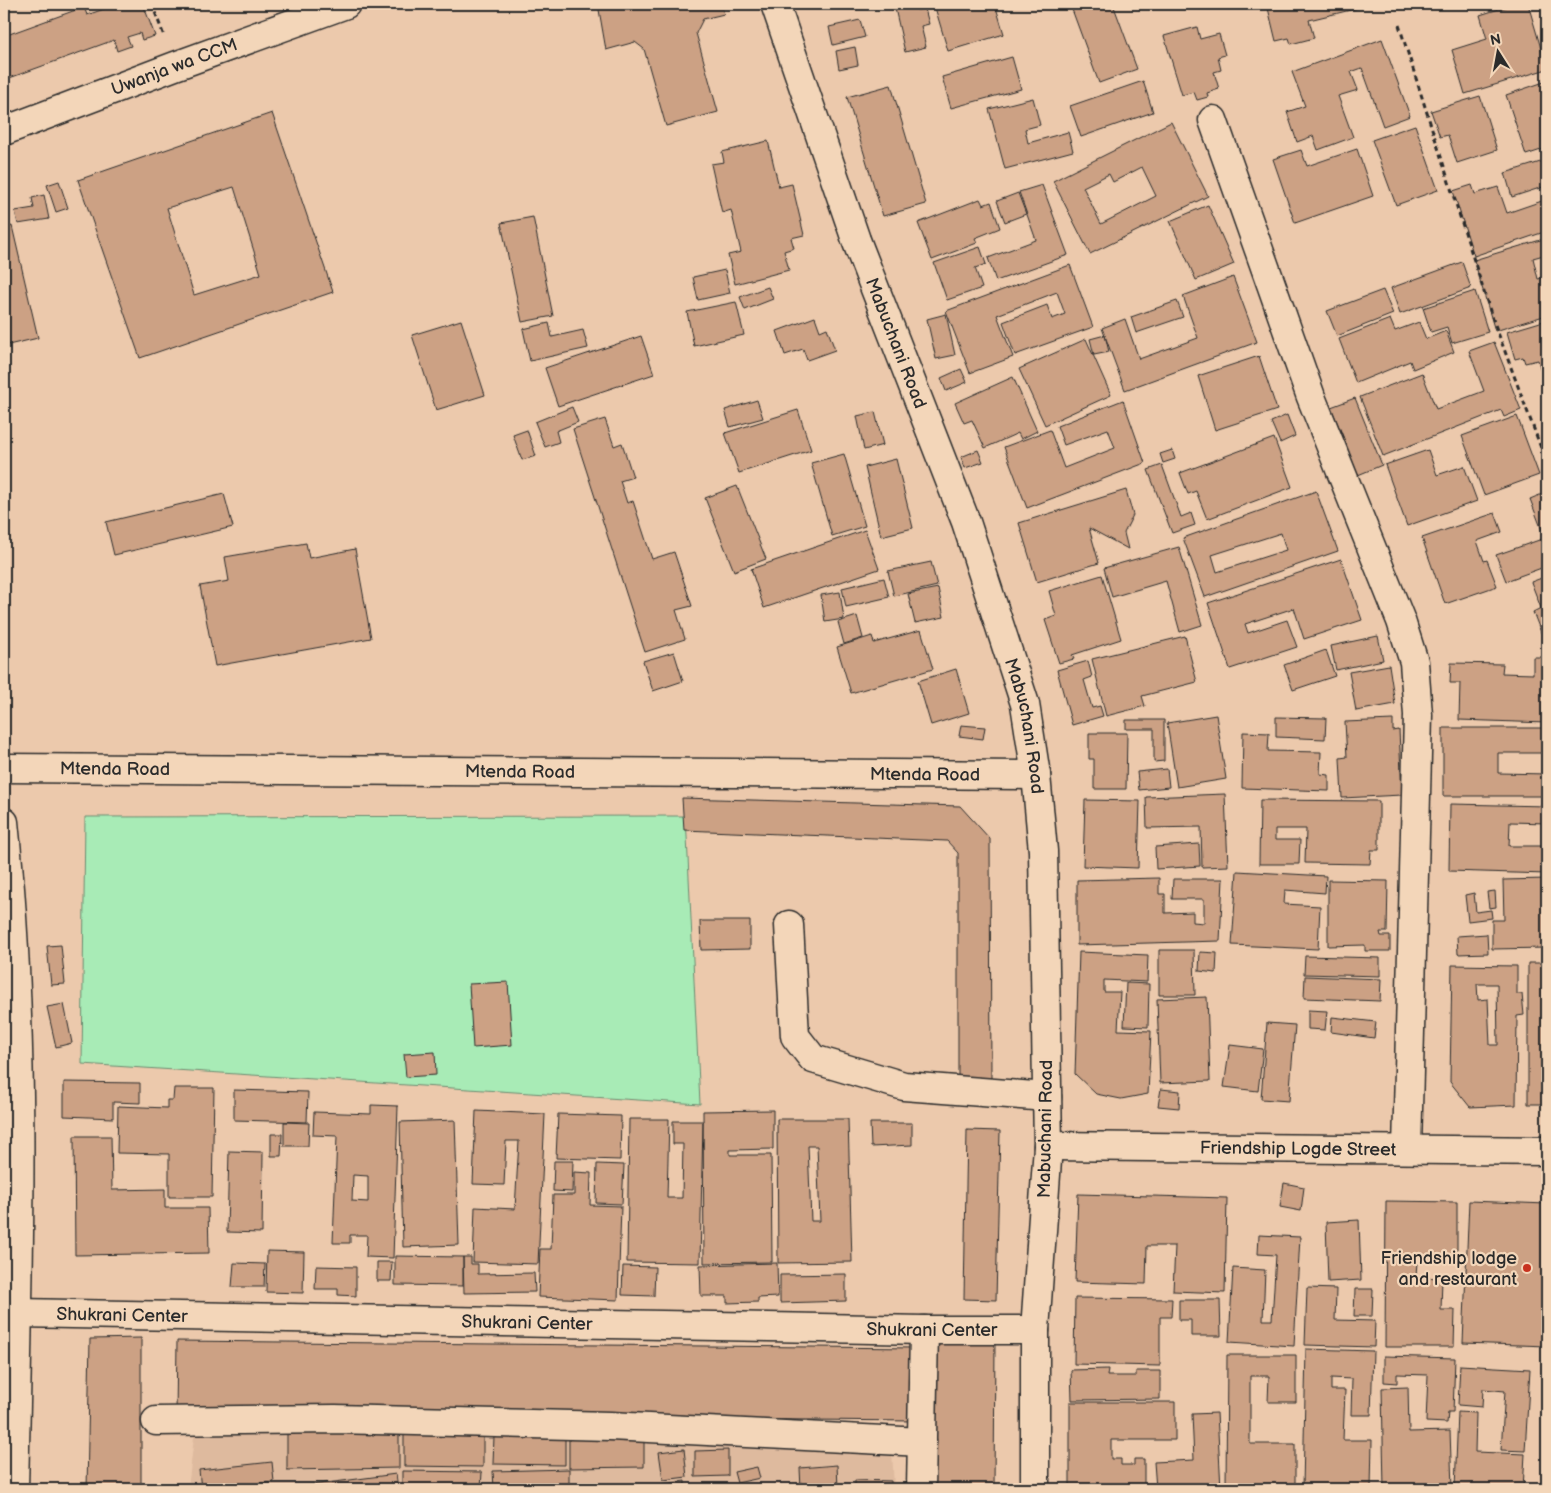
<svg xmlns="http://www.w3.org/2000/svg" width="1551" height="1493" font-family="'Balsamiq Sans',sans-serif">
<style>
.built{fill:#deba9e}
.green{fill:#a8ebb6;stroke:#6a8b70}
.building{fill:#cca184;stroke:#2b2b2b;fill-rule:evenodd}
.lines{fill:none;stroke-linecap:round;stroke-linejoin:round}
.minor-casing{stroke:#2b2b2b;stroke-width:31}
.path{stroke:#2b2b2b;stroke-width:3;stroke-dasharray:5 4;stroke-linecap:butt}
.minor{stroke:#f3d6b9;stroke-width:28}
.poi-dot{fill:#c8321e;stroke:#f3d6b9;stroke-width:2}
.labels{text-anchor:middle;stroke-width:4.5;stroke-linejoin:round;paint-order:stroke}
.street-label{font-size:18px;fill:#2b2b2b;stroke:#f3d6b9}
.poi-label{font-size:18px;fill:#2b2b2b;stroke:#f3d6b9;text-anchor:end}
</style>
<rect width="100%" height="100%" fill="#ecc9ac"/>
<filter id="ink" filterUnits="userSpaceOnUse"><feTurbulence type="fractalNoise" baseFrequency=".02" numOctaves="2"/><feDisplacementMap in="SourceGraphic" scale="10" xChannelSelector="R" yChannelSelector="G"/><feConvolveMatrix kernelMatrix="1 2 1 2 8 2 1 2 1" color-interpolation-filters="sRGB"/></filter>
<g filter="url(#ink)">
<path class="built" d="M335 1423 892 1449 894 1489H188L195 1428Z"/>
<path class="green" d="M686 816 700 1104 82 1064 85 817Z"/>
<path class="building" d="M118 4H143L155 36 142 40 140 33 127 37 131 46 117 51 114 40 4 80V36L84 7 87 15Z
M598 4H721L724 14 703 19 696 33 718 112 666 126 644 49 635 42 606 50Z
M817 4H835L818 8Z
M894 4H916L917 10 925 9 929 24 921 26 926 47 905 52Z
M934 4H995L1004 34 948 51Z
M1070 4H1113L1137 69 1099 83Z
M1267 4H1358L1359 8 1309 20 1314 38 1291 44 1289 38 1276 41Z
M1515 4H1528L1547 69 1465 94 1452 50 1487 39 1480 15Z
M860 20 865 37 833 45 829 27Z
M1197 27 1200 39 1219 34 1225 55 1218 57 1221 70 1214 72 1219 89 1207 93 1208 97 1197 100 1194 92 1182 95 1164 36Z
M1382 39 1410 116 1383 126 1362 68 1351 72 1358 90 1338 96 1353 137 1318 150 1313 136 1297 142 1287 112 1305 106 1292 72Z
M855 47 858 65 839 69 836 51Z
M1012 57 1021 89 951 108 942 77Z
M1143 81 1153 112 1081 137 1070 106Z
M1547 81V148L1526 155 1506 95Z
M891 85 926 204 883 216 847 97Z
M1480 96 1497 150 1457 163 1448 135 1440 137 1431 111Z
M1033 98 1040 125 1025 129 1028 143 1068 132 1073 151 1005 169 989 109Z
M272 113 333 292 140 358 78 180ZM234 187 261 274 194 295 167 208Z
M1171 122 1208 196 1090 254 1053 181ZM1142 167 1156 196 1101 224 1083 187 1109 174 1113 182Z
M1415 125 1438 190 1396 205 1372 140Z
M768 141 779 187 792 184 804 235 791 238 794 248 784 251 789 270 735 284 728 255 741 252 731 210 722 213 711 164 724 162 722 152Z
M1357 149 1373 196 1295 223 1273 159 1301 150 1307 166Z
M1547 160V190L1546 186 1512 197 1505 173Z
M59 181 68 208 56 212 47 185Z
M1042 185 1068 255 996 281 988 258 1036 240 1019 192Z
M1472 185 1475 194 1498 187 1507 213 1542 201 1547 218V231L1474 256 1453 191Z
M1018 193 1026 214 1005 222 997 201Z
M44 195 49 219 18 224 15 211 34 208 32 198Z
M980 199 983 205 991 202 1000 228 975 238 977 243 932 260 918 223Z
M1208 205 1234 264 1196 280 1170 221Z
M533 217 553 316 522 322 501 223Z
M12 226 38 338 4 346V228Z
M1547 238V254L1533 258 1538 279 1542 278 1546 292H1547V315L1495 331 1474 260Z
M980 247 986 264 975 268 982 288 947 300 934 263Z
M1462 262 1471 288 1400 314 1391 288Z
M1070 265 1093 327 1015 355 1003 322 1047 305 1052 319 1065 314 1057 292 997 315 1013 357 970 373 946 311Z
M725 270 730 293 698 300 693 277Z
M1233 277 1257 342 1125 390 1102 328 1125 319 1139 359 1198 338 1183 296Z
M768 287 773 299 745 310 740 297Z
M1383 290 1393 314 1337 336 1327 311Z
M1475 291 1488 332 1452 343 1447 327 1431 332 1423 308Z
M1177 301 1183 317 1136 333 1131 317Z
M736 302 744 335 694 346 687 312Z
M946 314 955 355 936 359 927 319Z
M815 317 820 331 827 328 835 350 807 360 803 349 785 355 777 331Z
M1390 319 1395 331 1419 322 1426 339 1446 331 1454 352 1413 369 1410 361 1356 383 1339 339Z
M461 320 485 395 436 410 412 335Z
M1547 320V385L1545 386 1538 360 1525 363 1523 357 1515 359 1507 332Z
M549 323 552 337 583 330 588 348 530 361 523 329Z
M1105 335 1109 352 1094 355 1090 339Z
M641 336 654 374 558 406 545 368Z
M1086 339 1111 395 1045 425 1019 369Z
M1494 342 1521 410 1504 417 1501 410 1383 456 1360 397 1422 373 1436 409 1484 391 1469 351Z
M1259 356 1277 410 1215 430 1198 376Z
M961 369 967 382 946 391 941 378Z
M1013 377 1037 431 1021 439 1018 433 985 448 972 420 964 423 955 403Z
M1355 398 1382 465 1358 475 1331 407Z
M757 400 763 418 730 427 725 410Z
M1123 400 1145 463 1027 508 1004 447 1050 430 1064 468 1115 448 1108 429 1064 445 1057 426Z
M572 407 578 422 556 431 559 442 545 447 535 422Z
M798 410 811 450 739 473 725 433Z
M875 412 883 445 864 450 857 416Z
M1287 415 1295 436 1280 443 1271 422Z
M1517 416 1539 475 1484 495 1462 436Z
M605 419 614 446 622 443 633 477 620 481 627 503 633 501 652 559 674 552 692 606 676 610 685 639 645 652 573 429Z
M527 430 536 456 522 460 513 435Z
M1274 438 1292 487 1207 519 1196 491 1188 494 1180 473Z
M978 450 983 462 965 468 961 457Z
M1172 450 1175 459 1163 463 1160 454Z
M1428 450 1437 475 1464 466 1477 501 1407 526 1385 465Z
M844 454 865 526 832 536 811 463Z
M896 459 913 528 881 536 865 467Z
M1162 465 1181 517 1191 513 1195 525 1172 533 1148 470Z
M737 486 766 559 734 571 705 498Z
M1126 490 1133 515 1124 533 1128 549 1089 528 1099 563 1037 582 1019 523Z
M1316 491 1338 551 1205 597 1183 538ZM1281 533 1286 550 1217 572 1212 555Z
M1547 492V566L1506 581 1496 555 1545 538 1530 499Z
M224 494 233 527 114 555 106 522Z
M1495 513 1502 532 1477 541 1484 561 1487 560 1497 586 1445 604 1422 538Z
M865 530 879 569 764 608 751 569Z
M306 543 309 558 355 549 371 638 215 666 200 586 229 581 225 557Z
M1179 547 1202 625 1180 632 1166 581 1112 597 1104 568Z
M1341 559 1362 620 1304 639 1294 608 1245 624 1248 633 1287 620 1297 647 1230 669 1208 603Z
M931 562 937 586 894 596 888 571Z
M1102 575 1121 639 1072 655 1074 659 1059 663 1045 620 1056 616 1049 591Z
M1547 576V633L1542 635 1533 612 1541 608 1531 582Z
M884 578 889 597 846 607 842 588Z
M938 588 944 617 915 623 908 594Z
M840 592 844 619 825 622 821 595Z
M857 616 863 638 844 644 838 622Z
M921 630 933 669 851 693 837 647 872 636 874 643Z
M1185 636 1197 682 1142 696 1145 706 1106 716 1092 659Z
M1378 636 1383 660 1336 670 1331 646Z
M1326 650 1335 676 1293 690 1284 665Z
M674 652 683 681 653 691 643 661Z
M1533 657H1547V723L1459 720 1460 683H1450L1451 663 1503 664 1502 673 1533 674Z
M1088 661 1092 677 1084 680 1092 708 1100 706 1103 716 1072 725 1057 670Z
M1389 665 1395 704 1356 711 1349 672Z
M956 669 969 713 931 725 918 681Z
M1216 715 1226 779 1177 787 1167 723Z
M1276 717 1326 718 1325 739 1276 737Z
M1126 720H1164V761L1154 762V729H1126Z
M1393 720V731L1399 730 1402 795 1342 798 1340 758 1347 757 1345 722Z
M961 725 985 727 983 739 959 736Z
M1443 728H1547V753H1498V773L1547 774V796H1443Z
M1243 732 1269 733 1268 751 1321 752 1320 774 1329 775V791L1242 788Z
M1089 733H1127L1126 789H1094V759H1089Z
M1167 769 1169 787 1139 790 1137 772Z
M1225 794 1228 866 1202 867 1201 827 1147 828 1146 797Z
M682 798 960 806 990 839 991 1079H958V853L947 841 684 830Z
M1085 800 1140 801 1138 868 1083 866Z
M1260 800 1379 801V850H1371L1370 864 1305 863 1306 829H1275V840H1300L1299 864H1259Z
M1450 804 1547 806V823L1510 822 1509 846H1547V874L1449 871Z
M1199 844 1200 866 1156 869 1155 847Z
M1237 871 1326 876 1325 893 1285 890 1284 904 1320 906 1318 949 1232 945Z
M1159 878V894H1165V913L1193 912V922L1204 923V899H1172L1173 879H1223L1220 941 1077 945V880Z
M1547 879V948L1492 949V920H1504L1503 880Z
M1328 880 1388 881 1387 932H1380L1381 936H1390V951H1365V945L1328 946Z
M1495 891 1496 907 1489 908 1487 892Z
M1474 893 1476 912 1491 910 1492 918 1468 921 1465 895Z
M700 921H750V949L701 950Z
M1487 934 1488 953 1458 954 1457 936Z
M61 945 65 984 51 985 47 946Z
M1159 950H1194L1195 995H1159Z
M1079 952 1148 955 1147 982 1104 980V992H1120L1118 1030 1151 1031 1148 1094 1121 1099 1096 1094 1075 1074Z
M1200 952 1217 953 1216 973 1199 971Z
M1305 956 1380 958V976L1304 974Z
M1528 963H1547V1104H1528Z
M1452 965 1517 966V994H1522L1524 1015 1517 1016 1516 1105 1470 1107 1450 1082ZM1477 984H1497L1498 1045H1490L1488 999 1478 1000Z
M1305 976 1381 979 1380 1001 1304 998Z
M508 982 512 1045 473 1048 469 984Z
M1126 983 1149 984 1148 1027 1124 1026Z
M1207 997 1210 1081 1160 1083 1157 999Z
M64 1004 72 1043 56 1047 47 1007Z
M1308 1010 1327 1011 1325 1030 1308 1029Z
M1332 1017 1376 1022 1374 1038 1331 1032Z
M1267 1023 1295 1025 1289 1101 1261 1099Z
M1230 1045 1263 1049 1258 1091 1224 1087Z
M435 1052 436 1075 406 1077 404 1054Z
M64 1082 140 1083V1103L113 1102V1118L64 1116Z
M174 1088H214L212 1197H169V1154L117 1153 118 1106 167 1108V1100H173Z
M1161 1089 1180 1091 1179 1108 1158 1106Z
M234 1090 308 1092 307 1122 234 1120Z
M371 1105 398 1106 393 1258 366 1257 367 1235H350V1243H333L337 1136 313 1135 314 1112 371 1114ZM353 1175 368 1176V1202L352 1201Z
M773 1110V1149L730 1150V1155H771L772 1262 704 1263 703 1111Z
M476 1111 545 1114 538 1264 473 1262 475 1207 515 1209 519 1141H506L504 1185 473 1184Z
M558 1114 621 1116 620 1160 556 1158Z
M629 1119H669L667 1198H682L683 1144H673V1121H703L700 1263 627 1262Z
M777 1119H848L852 1262 778 1263ZM808 1146H817L820 1221H811Z
M455 1120 459 1245 403 1247 400 1122Z
M284 1122 309 1123 308 1146H284Z
M870 1123H912V1145L871 1147Z
M967 1130 1000 1131 996 1300 964 1299Z
M271 1134H282L281 1156H271Z
M74 1136H111L112 1190 165 1189V1208H208L209 1253 75 1255Z
M229 1151 263 1152 262 1233 227 1232Z
M554 1161H573L572 1192 553 1191Z
M597 1164 624 1165 622 1204 596 1203Z
M574 1172 591 1173 590 1205 621 1206 618 1300 538 1297 540 1249H551L553 1195H574Z
M1284 1183 1304 1187 1301 1211 1280 1207Z
M1078 1194 1227 1198 1225 1293 1173 1291 1175 1246H1147L1146 1284 1075 1282Z
M1386 1201 1457 1202V1262L1417 1261 1416 1277 1442 1278 1441 1310H1455L1454 1347H1385Z
M1469 1201 1547 1204V1346L1463 1343Z
M1359 1220 1361 1280 1328 1282 1326 1222Z
M1259 1235 1300 1237 1294 1346 1229 1342 1233 1268 1265 1270 1263 1320H1272L1276 1255 1258 1254Z
M267 1251 304 1252 303 1293 266 1292Z
M395 1256 463 1257V1286L395 1285Z
M463 1257H471V1264H478V1274L534 1273 535 1292 464 1293Z
M377 1262H392L391 1281H377Z
M234 1263 265 1264 264 1287H232Z
M777 1263 778 1297 758 1298V1302L727 1303V1296H701L700 1265Z
M316 1266 356 1267V1296L338 1295V1289H315Z
M623 1266 655 1267 654 1296 622 1295Z
M846 1274V1301L780 1303V1275Z
M1307 1288 1336 1289 1335 1320 1375 1321 1374 1347 1305 1345Z
M1355 1289H1373L1372 1316H1354Z
M1075 1298 1172 1299 1171 1317H1160V1366L1074 1364Z
M1179 1300H1220L1221 1336H1191V1320H1179Z
M141 1338V1489H87L90 1339Z
M935 1339H995L994 1489H934Z
M177 1341 916 1348V1421L176 1414Z
M1306 1349 1373 1351 1371 1415H1351L1352 1379 1331 1378V1390H1345L1343 1440H1372L1371 1488 1303 1487Z
M1227 1355H1296V1402H1268L1269 1376H1250V1444H1295V1489H1226Z
M1384 1356 1455 1358 1453 1412H1448L1447 1423 1426 1422 1428 1375 1397 1374V1383L1384 1382Z
M1460 1365 1530 1369 1525 1451 1501 1450 1505 1391 1483 1389 1482 1407 1458 1405Z
M1108 1369 1107 1376H1136V1371H1160V1399L1072 1400 1071 1370Z
M1408 1387 1409 1432 1450 1431 1452 1489H1384L1382 1388Z
M1070 1402H1175V1440H1111V1459H1121V1465H1134V1459H1144V1489H1070Z
M1458 1412 1476 1413 1475 1452 1525 1454 1523 1489H1455Z
M1217 1413 1221 1489H1156L1154 1462 1194 1460 1192 1414Z
M399 1428V1468L287 1470V1429Z
M404 1435 483 1437V1467L404 1466Z
M494 1436 565 1437V1465L493 1464Z
M644 1436V1467L569 1468V1437Z
M684 1449 687 1477 663 1480 659 1452Z
M728 1450V1476L695 1477V1451Z
M272 1462 274 1482 201 1489 199 1470Z
M837 1465 838 1488 801 1489 800 1468Z
M757 1467 760 1478 737 1483 734 1472Z
M569 1469V1489H494L493 1471Z
M402 1471 482 1472 481 1489H402Z
M396 1474 398 1489H304V1486Z
M855 1480 891 1481V1489H855Z
M685 1481V1489H664L663 1484Z
M586 1483 649 1485V1489H586Z"/>
<g class="lines">
<defs>
<g id="minor">
<path id="s1" d="M775 4 856 240 966 522 1025 704 1036 775 1043 851 1048 1146 1035 1330V1489"/>
<path d="M1213 120 1311 397 1401 621 1414 662 1418 715 1407 1149"/>
<path id="s2" d="M4 131 175 66 346 4"/>
<path id="s3" d="M4 768 1036 775"/>
<path d="M4 822C27 1043 19 1267 14 1489"/>
<path d="M789 925 795 1036 813 1059 904 1086 1047 1097"/>
<path id="s4" d="M1048 1146 1547 1151"/>
<path id="s5" d="M18 1313 924 1330H1035"/>
<path d="M156 1421 335 1419 610 1426 922 1442"/>
<path d="M921 1489 924 1330"/>
</g>
</defs>
<use href="#minor" class="minor-casing"/>
<path class="path" d="M152 4 164 36
M1399 25 1491 314 1547 464"/>
<use href="#minor" class="minor"/>
</g>
</g>
<circle class="poi-dot" cx="1527" cy="1268" r="5"/>
<g class="labels">
<g class="street-label">
<text dy="6" stroke="none"><textPath href="#s2" startOffset="182">Uwanja wa CCM</textPath></text>
<text dy="6" stroke="none"><textPath href="#s1" startOffset="360">Mabuchani Road</textPath></text>
<text dy="6" stroke="none"><textPath href="#s1" startOffset="765">Mabuchani Road</textPath></text>
<text dy="6" stroke="none"><textPath href="#s3" startOffset="111">Mtenda Road</textPath></text>
<text dy="6" stroke="none"><textPath href="#s3" startOffset="516">Mtenda Road</textPath></text>
<text dy="6" stroke="none"><textPath href="#s3" startOffset="921">Mtenda Road</textPath></text>
<text transform="translate(1045 1129) rotate(-89)" y="6">Mabuchani Road</text>
<text dy="6" stroke="none"><textPath href="#s4" startOffset="250">Friendship Logde Street</textPath></text>
<text dy="6" stroke="none"><textPath href="#s5" startOffset="104">Shukrani Center</textPath></text>
<text dy="6" stroke="none"><textPath href="#s5" startOffset="509">Shukrani Center</textPath></text>
<text dy="6" stroke="none"><textPath href="#s5" startOffset="914">Shukrani Center</textPath></text>
</g>
<g class="poi-label">
<text x="1517" y="1264">Friendship lodge<tspan x="1517" dy="21">and restaurant</tspan></text>
</g>
</g>
<rect width="1551" height="1493" fill="none" stroke="#f3d6b9" stroke-width="20"/>
<rect x="10" y="10" width="1531" height="1473" fill="none" stroke="#2b2b2b" stroke-width="2" filter="url(#ink)"/>
<g transform="translate(1498 52) rotate(349)" stroke="#f3d6b9" stroke-width="4" paint-order="stroke">
<path d="M0-4L9 19L0 12L-9 19Z" fill="#2b2b2b"/>
<text y="-8" font-size="14" font-weight="bold" text-anchor="middle" fill="#2b2b2b">N</text>
</g>
</svg>
